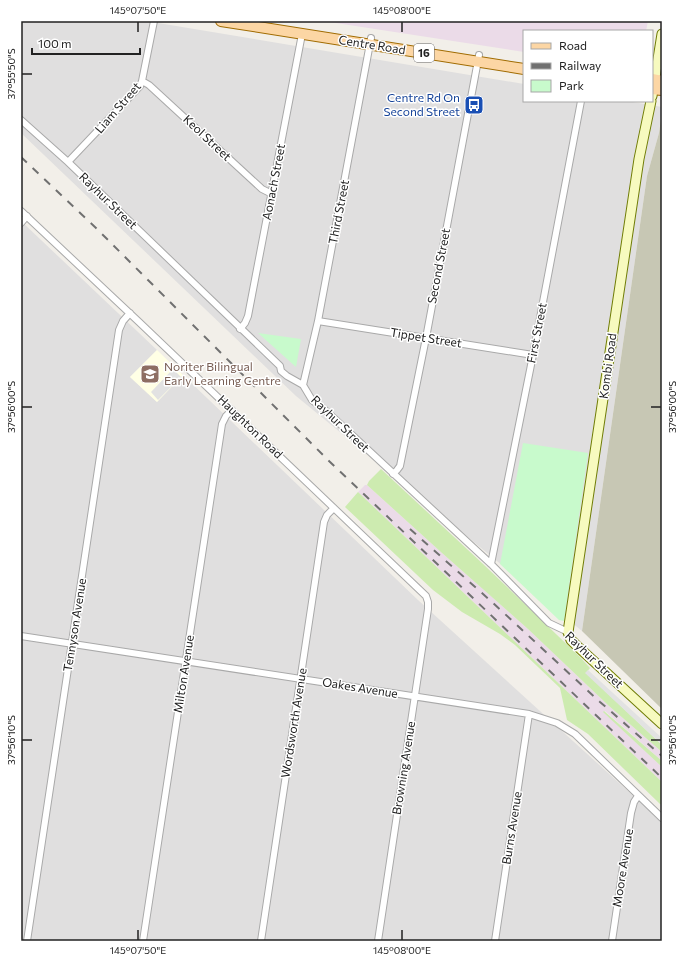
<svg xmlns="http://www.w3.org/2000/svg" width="683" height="962" font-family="Commissioner,sans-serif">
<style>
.residential{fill:#e0dfdf}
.industrial{fill:#ebdbe8}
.education{fill:#ffffe5}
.construction{fill:#c7c7b4}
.grass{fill:#cdebb0}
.park{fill:#c8facc}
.parking{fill:#e2e2e2}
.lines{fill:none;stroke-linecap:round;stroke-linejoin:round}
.street-casing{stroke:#a9a9a9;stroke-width:8}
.secondary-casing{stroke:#707d05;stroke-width:11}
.primary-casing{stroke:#a06b00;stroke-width:12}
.street{stroke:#fff;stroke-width:6}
.secondary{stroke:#f7fabf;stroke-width:9}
.primary{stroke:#fcd6a4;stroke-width:10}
.rail{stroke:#707070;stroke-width:2;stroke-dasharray:8 8;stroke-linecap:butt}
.ticks{fill:none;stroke:#222;stroke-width:1.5}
.labels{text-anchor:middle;stroke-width:3;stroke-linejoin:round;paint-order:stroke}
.shield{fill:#fff;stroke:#646464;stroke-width:1}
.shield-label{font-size:11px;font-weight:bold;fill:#222}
.street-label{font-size:12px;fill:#222;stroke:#fff}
.transit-label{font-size:12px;fill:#164399;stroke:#fff;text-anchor:end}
.education-label{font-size:12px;fill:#785e54;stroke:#fff;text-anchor:start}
.neatline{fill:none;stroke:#222;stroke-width:1.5}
.ticks-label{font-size:10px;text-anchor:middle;fill:#222}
</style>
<rect width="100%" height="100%" fill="#f2efe9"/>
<path class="residential" d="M21 21H146L524 84V101H627L662 107 659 133 647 176 582 631 296 396 21 133Z
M21 221 157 350 130 377 157 402 183 375 418 600 662 822V941H21Z"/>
<path class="industrial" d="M323 21H648L646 31H524V52Z
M365 485H367L442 553 528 629 609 706 662 752V761L605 711 604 712 662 767V782L358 492Z"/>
<path class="education" d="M157 350 183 375 157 402 130 377Z"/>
<path class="construction" d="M662 111V709L582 631 647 176 659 133Z"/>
<path class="grass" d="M381 469 482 563 580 657 590 668 586 673 662 745V752L609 706 528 629 442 553 367 485 369 481Z
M358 492 662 782V805L660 804 588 734 567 720 560 688 515 645 500 634 462 612 433 590 345 507Z
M604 711 662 761V767L603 712Z"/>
<path class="park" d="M258 333 301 339 296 367Z
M523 443 588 453 564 621 559 620 500 564Z"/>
<path class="parking" d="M173 369 181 377 158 400 151 392Z
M588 670 662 738V745L585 673Z"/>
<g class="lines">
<defs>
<path id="street" d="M142 81 149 85 262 189 272 194
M21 120 68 162 280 366 281 371 287 376 303 385 312 400 325 410 491 564 549 623 568 632
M68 162 140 86 142 81 154 21
M21 211 139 322 426 596 428 602V609L378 941
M21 223 27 216
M318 321 533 355
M240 329 245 323 248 316 302 34
M303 385 318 321 371 38
M393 474 397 470 400 466 426 338 479 55
M491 564 533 355 581 101
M21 636 529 714 557 723 575 734 662 818
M27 941 119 330 123 321 130 313
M143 941 222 424 226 416 232 410
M261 941 324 522 327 515 334 508
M495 941 529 714
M612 941 631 813 634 802 638 796"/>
<path id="secondary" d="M652 96 662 34
M651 101 639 159 568 632 571 640 576 645 662 724"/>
<path id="primary" d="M221 21 524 69
M652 79 662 81
M652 89 662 90"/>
</defs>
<use href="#street" class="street-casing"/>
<use href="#secondary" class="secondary-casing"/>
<use href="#primary" class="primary-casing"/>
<use href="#street" class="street"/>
<use href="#secondary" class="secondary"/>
<use href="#primary" class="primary"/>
<path class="rail" d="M21 157 96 228 328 460 662 778
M410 529 492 602 600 702 662 756"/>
</g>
<path class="ticks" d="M138 22V32M402 22V32M22 74H32M22 407H32M651 407H661M22 740H32M651 740H661M138 930V940M402 930V940"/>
<defs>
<symbol id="bus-square" viewBox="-11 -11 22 22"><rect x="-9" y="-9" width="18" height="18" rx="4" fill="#1a4fb4" stroke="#fff"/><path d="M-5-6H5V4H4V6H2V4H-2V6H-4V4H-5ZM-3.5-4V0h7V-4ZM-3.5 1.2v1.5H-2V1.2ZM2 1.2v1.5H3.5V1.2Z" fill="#fff"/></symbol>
<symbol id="school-square" viewBox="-11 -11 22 22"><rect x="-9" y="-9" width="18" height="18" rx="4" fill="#8d6e63" stroke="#fff"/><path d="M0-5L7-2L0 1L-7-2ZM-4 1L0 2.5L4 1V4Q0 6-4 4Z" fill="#fff"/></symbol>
</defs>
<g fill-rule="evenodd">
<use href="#bus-square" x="463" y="94" width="22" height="22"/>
<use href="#school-square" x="139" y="363" width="22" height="22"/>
</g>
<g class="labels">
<rect class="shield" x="414" y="44" width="20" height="18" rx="3"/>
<g class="shield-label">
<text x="424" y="57">16</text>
</g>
<g class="street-label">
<text transform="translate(372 45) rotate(9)" y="4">Centre Road</text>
<text transform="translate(118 108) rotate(-49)" y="4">Liam Street</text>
<text transform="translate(207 138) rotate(43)" y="4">Keol Street</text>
<text transform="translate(274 182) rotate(-79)" y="4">Aonach Street</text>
<text transform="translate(108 201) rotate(44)" y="4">Rayhur Street</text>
<text transform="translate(339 212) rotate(-79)" y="4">Third Street</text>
<text transform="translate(439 266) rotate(-79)" y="4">Second Street</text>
<text transform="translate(537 333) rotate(-79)" y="4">First Street</text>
<text transform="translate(426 338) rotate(9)" y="4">Tippet Street</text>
<text transform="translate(608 366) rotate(-82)" y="4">Kombi Road</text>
<text transform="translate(340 424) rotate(44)" y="4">Rayhur Street</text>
<text transform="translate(250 427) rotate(44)" y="4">Haughton Road</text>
<text transform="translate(75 625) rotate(-81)" y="4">Tennyson Avenue</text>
<text transform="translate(594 660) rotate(44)" y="4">Rayhur Street</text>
<text transform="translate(184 674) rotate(-81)" y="4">Milton Avenue</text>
<text transform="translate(360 688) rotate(9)" y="4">Oakes Avenue</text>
<text transform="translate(294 723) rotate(-81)" y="4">Wordsworth Avenue</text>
<text transform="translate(404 768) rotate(-81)" y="4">Browning Avenue</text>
<text transform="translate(512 828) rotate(-81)" y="4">Burns Avenue</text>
<text transform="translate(623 868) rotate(-81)" y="4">Moore Avenue</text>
</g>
<g class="transit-label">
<text x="460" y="102">Centre Rd On<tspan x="460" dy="14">Second Street</tspan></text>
</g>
<g class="education-label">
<text x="164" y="371">Noriter Bilingual<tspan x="164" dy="14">Early Learning Centre</tspan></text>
</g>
</g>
<rect width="683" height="962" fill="none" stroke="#ffffff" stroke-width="44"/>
<rect x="523" y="30" width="130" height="72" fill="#ffffff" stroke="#a7a7a7"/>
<rect x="531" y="43" width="20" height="6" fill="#fcd6a4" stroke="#a7a7a7"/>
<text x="559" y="50" font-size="12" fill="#222222">Road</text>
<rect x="531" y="63" width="20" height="6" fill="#707070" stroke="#a7a7a7"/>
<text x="559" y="70" font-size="12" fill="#222222">Railway</text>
<rect x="531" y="80" width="20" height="12" fill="#c8facc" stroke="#a7a7a7"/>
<text x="559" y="90" font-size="12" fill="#222222">Park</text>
<path d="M32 48v6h108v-6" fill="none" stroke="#222222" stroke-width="2"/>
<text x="38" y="48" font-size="12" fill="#222222" stroke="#ffffff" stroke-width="3" paint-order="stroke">100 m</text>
<rect x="22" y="22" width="639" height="918" class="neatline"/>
<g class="ticks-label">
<text x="138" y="14">145°07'50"E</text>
<text x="402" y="14">145°08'00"E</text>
<text transform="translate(11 74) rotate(-90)" y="4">37°55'50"S</text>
<text transform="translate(11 407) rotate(-90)" y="4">37°56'00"S</text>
<text transform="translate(672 407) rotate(-90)" y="4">37°56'00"S</text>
<text transform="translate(11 740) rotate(-90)" y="4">37°56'10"S</text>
<text transform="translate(672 740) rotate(-90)" y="4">37°56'10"S</text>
<text x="138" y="954">145°07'50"E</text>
<text x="402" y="954">145°08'00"E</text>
</g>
</svg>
